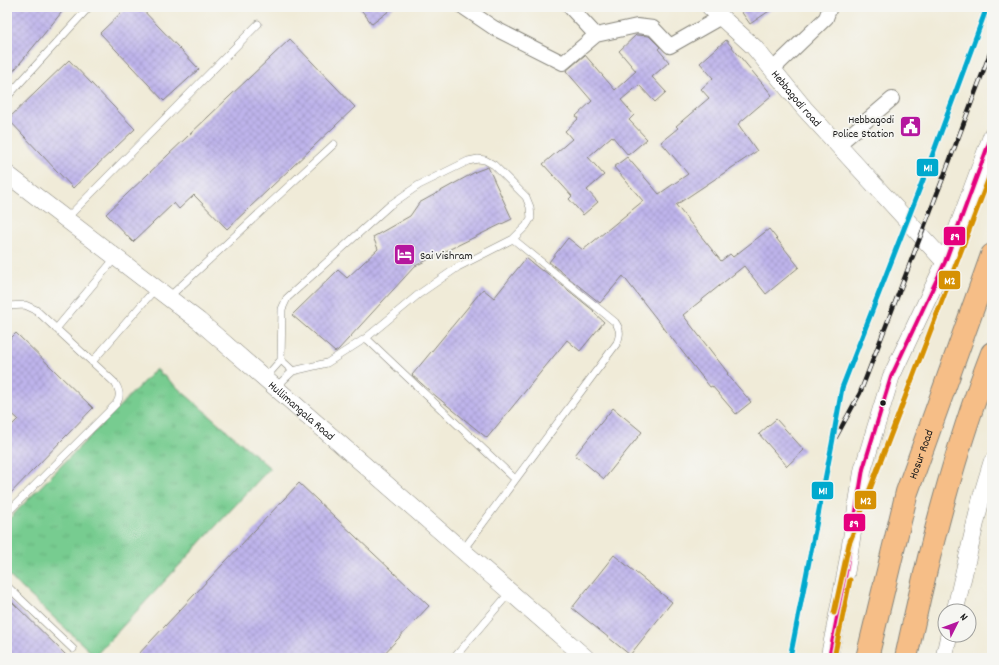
<svg xmlns="http://www.w3.org/2000/svg" width="999" height="665" font-family="Dekko,sans-serif">
<style>
.grass{fill:url(#grass-tufts);stroke:#4a7456}
.building{fill:url(#building-cross-hatch)}
.lines{fill:none;stroke-linecap:round;stroke-linejoin:round}
.service-casing{stroke:#86847a;stroke-width:8}
.minor-casing{stroke:#86847a;stroke-width:16}
.tertiary-casing{stroke:#86847a;stroke-width:18}
.trunk-casing{stroke:#86847a;stroke-width:24}
.service{stroke:#fff;stroke-width:7}
.minor{stroke:#fff;stroke-width:14}
.tertiary{stroke:#fff;stroke-width:17}
.trunk{stroke:#f6be87;stroke-width:22}
.rail-casing{stroke:#1c1c1c;stroke-width:4.5}
.rail{stroke:#f6f6f2;stroke-width:3;stroke-dasharray:9;stroke-linecap:butt}
.bus-1-casing{stroke:#f6f6f2;stroke-width:7}
.bus-1{stroke:#e5007d;stroke-width:4}
.metro-1-casing{stroke:#f6f6f2;stroke-width:8}
.metro-2-casing{stroke:#f6f6f2;stroke-width:8}
.metro-1{stroke:#00a9ce;stroke-width:5}
.metro-2{stroke:#d69104;stroke-width:5}
.bus-dot{fill:#1c1c1c;stroke:#f6f6f2;stroke-width:1.5}
.labels{text-anchor:middle;stroke-width:3.5;stroke-linejoin:round;paint-order:stroke}
.street-label{font-size:12px;fill:#1c1c1c;stroke:#f6f6f2}
.poi-label{font-size:12px;fill:#1c1c1c;stroke:#f6f6f2;text-anchor:end}
.line-badge{stroke:#f6f6f2;stroke-width:1.5}
.badge-label{font-size:11px;text-anchor:middle;font-weight:bold;fill:#fff}
</style>
<defs>
<pattern id="grass-tufts" width="24" height="20" patternUnits="userSpaceOnUse"><rect width="24" height="20" fill="#77cc90"/><path d="M3 7l-1-3M5 7V3M7 7l1-3M15 17l-1-3M17 17v-4M19 17l1-3" fill="none" stroke="#66af7c"/></pattern>
<pattern id="building-cross-hatch" width="8" height="8" patternUnits="userSpaceOnUse"><rect width="8" height="8" fill="#beb4eb"/><path d="M0 0l8 8M0 8l8-8" fill="none" stroke="#a39ac9"/></pattern>
</defs>
<rect width="100%" height="100%" fill="#f6f6f2"/>
<filter id="ink" filterUnits="userSpaceOnUse"><feTurbulence type="fractalNoise" baseFrequency=".025" numOctaves="2"/><feDisplacementMap in="SourceGraphic" scale="8" xChannelSelector="R" yChannelSelector="G"/><feConvolveMatrix kernelMatrix="1 2 1 2 8 2 1 2 1" color-interpolation-filters="sRGB"/></filter>
<filter id="wash" filterUnits="userSpaceOnUse"><feTurbulence type="fractalNoise" baseFrequency=".012" numOctaves="4" result="noise"/><feDisplacementMap in="SourceGraphic" scale="16" xChannelSelector="R" yChannelSelector="G"/><feGaussianBlur stdDeviation="0.9" result="paint"/><feColorMatrix in="noise" values="0 0 0 0 0 0 0 0 0 0 0 0 0 0 0 0 0 1.4 0 .05"/><feComposite in="paint" operator="in"/></filter>
<g filter="url(#wash)">
<rect width="100%" height="100%" fill="#f0ebd8"/>
<path class="grass" d="M156 369 270 468 95 656 7 574V521Z"/>
<g id="blocks">
<path class="building" d="M7 7H66L7 79Z
M127 7H140L199 69 164 101 100 33Z
M359 7H394L372 24Z
M738 7H775L750 24Z
M636 35 649 36 660 47 658 49 669 62 652 77 666 92 655 102 639 85 621 100 634 115 629 120 647 139 628 155 612 136 588 157 604 175 587 190 598 202 583 215 569 199 572 196 543 164 572 139 565 131 578 119 576 116 592 101 566 71 585 55 615 90 636 71 619 51Z
M290 39 355 107 227 229 194 195 179 209 174 203 133 242 106 214Z
M726 40 772 95 738 124 757 151 676 205 721 261 730 254 733 257 769 229 799 267 766 294 744 266 683 315 728 373 727 374 751 402 736 414 712 386 710 387 623 276 600 303 549 262 568 238 583 250 643 201 614 167 627 157 659 194 688 174 661 142 678 128 676 126 709 98 701 89 713 78 700 63Z
M69 60 135 129 73 188 8 119Z
M488 167 512 219 415 266 338 350 335 352 292 315 338 270 347 278 378 249 373 237 410 216 419 203 477 171Z
M526 258 542 271 543 270 594 311 593 312 604 322 580 351 567 340 487 438 431 392 412 375 483 289 494 298Z
M16 333 93 408 7 497V430L18 419 7 409V342Z
M613 408 642 432 604 479 575 455Z
M776 419 804 450 787 466 759 434Z
M299 483 429 606 380 658H135Z
M614 555 672 602 630 655 572 608Z
M7 597 69 658H7Z"/>
</g>
</g>
<g filter="url(#ink)">
<use href="#blocks" fill-opacity="0" stroke="#86847a" stroke-width="1"/>
<g class="lines">
<defs>
<path id="service" d="M7 97 89 7
M66 219 258 24
M168 298 334 144
M7 306 25 305 36 310 115 383C120 391 121 397 116 404L7 513
M56 329 116 257
M366 338 515 479
M281 360 293 371
M92 362 156 288
M265 378 281 360 282 309 287 298 390 205 419 185 468 161 478 159 485 160 494 165 526 197 530 207 531 218 526 226 513 239 458 267 419 294 366 338 327 363 293 371 276 387
M463 550 617 343C620 335 621 330 615 322L513 239
M7 586 73 649
M454 658 510 592"/>
<path id="minor" d="M463 7 494 28 563 63 596 35 637 26 653 28 670 46 721 17
M570 7 596 35
M986 7 992 12
M772 70 826 18 830 7
M838 145 892 99"/>
<g id="tertiary">
<path id="s1" d="M710 7 754 47 804 108 945 262"/>
<path id="s2" d="M7 174 199 321 586 658"/>
<path d="M955 611 982 495 992 462"/>
<path d="M829 658 846 572 863 469 891 377 945 262 992 135"/>
<path d="M944 658 949 635"/>
</g>
<g id="trunk">
<path id="s3" d="M867 658 907 492 992 255"/>
<path d="M906 658C928 555 954 451 992 353"/>
</g>
</defs>
<use href="#service" class="service-casing"/>
<use href="#minor" class="minor-casing"/>
<use href="#tertiary" class="tertiary-casing"/>
<use href="#trunk" class="trunk-casing"/>
<use href="#service" class="service"/>
<use href="#minor" class="minor"/>
<use href="#tertiary" class="tertiary"/>
<use href="#trunk" class="trunk"/>
<defs>
<path id="rail" d="M836 437 860 393 945 173 992 48
M790 658 832 444 842 388 928 167 987 7"/>
</defs>
<use href="#rail" class="rail-casing"/>
<use href="#rail" class="rail"/>
<defs>
<path id="bus-1" d="M829 658 846 572 863 469 891 377 945 262 992 135"/>
</defs>
<use href="#bus-1" class="bus-1-casing"/>
<use href="#bus-1" class="bus-1"/>
<defs>
<path id="metro-1" d="M790 658 832 444 842 388 928 167 987 7"/>
<path id="metro-2" d="M834 613 849 544 992 170
M834 658 850 580"/>
</defs>
<use href="#metro-1" class="metro-1-casing"/>
<use href="#metro-2" class="metro-2-casing"/>
<use href="#metro-1" class="metro-1"/>
<use href="#metro-2" class="metro-2"/>
</g>
</g>
<defs>
<symbol id="civic-square" viewBox="-11 -11 22 22"><rect x="-9" y="-9" width="18" height="18" rx="4" fill="#b5179e" stroke="#f6f6f2"/><path d="M-.6-6.5H3V-4.5H.6V-3L4-1V1h2V6H-6V1h2V-1L-.6-3ZM-1.2 2.5V6h2.4V2.5Z" fill="#fff"/></symbol>
<symbol id="hotel-square" viewBox="-11 -11 22 22"><rect x="-9" y="-9" width="18" height="18" rx="4" fill="#b5179e" stroke="#f6f6f2"/><path d="M-6-4.5h1.5V1H6V5H4.5V3h-9V5H-6ZM-4 0a1.8 1.8 0 1 1 3.6 0ZM.5 0V-2.5h3Q6-2.5 6 0Z" fill="#fff"/></symbol>
</defs>
<g fill-rule="evenodd">
<use href="#civic-square" x="898" y="114" width="25" height="25"/>
<use href="#hotel-square" x="392" y="242" width="25" height="25"/>
</g>
<circle class="bus-dot" cx="883" cy="403" r="3.5"/>
<g class="labels">
<g class="street-label">
<text dy="4" stroke="none"><textPath href="#s1" startOffset="126">Hebbagodi road</textPath></text>
<text dy="4" stroke="none"><textPath href="#s2" startOffset="378">Hullimangala Road</textPath></text>
<text dy="4" stroke="none"><textPath href="#s3" startOffset="211">Hosur Road</textPath></text>
</g>
<g class="poi-label">
<text x="894" y="123">Hebbagodi<tspan x="894" dy="14">Police Station</tspan></text>
<text x="420" y="259" text-anchor="start">Sai Vishram</text>
</g>
</g>
<g class="line-badge">
<rect x="916" y="158" width="23" height="19" rx="4" fill="#00a9ce"/>
<rect x="943" y="226" width="23" height="20" rx="4" fill="#e5007d"/>
<rect x="938" y="270" width="23" height="20" rx="4" fill="#d69104"/>
<rect x="811" y="481" width="23" height="19" rx="4" fill="#00a9ce"/>
<rect x="854" y="490" width="23" height="20" rx="4" fill="#d69104"/>
<rect x="843" y="513" width="23" height="19" rx="4" fill="#e5007d"/>
</g>
<g class="badge-label">
<text x="928" y="171">M1</text>
<text x="955" y="240">89</text>
<text x="950" y="284">M2</text>
<text x="823" y="494">M1</text>
<text x="866" y="504">M2</text>
<text x="854" y="527">89</text>
</g>
<rect width="999" height="665" fill="none" stroke="#f6f6f2" stroke-width="24"/>
<g transform="translate(957 623) rotate(48)"><circle r="19" fill="#f6f6f2" stroke="#9f9f9c"/>
<path d="M0-3L7 15L0 10L-7 15Z" fill="#b5179e"/>
<text y="-6" font-size="11" font-weight="bold" text-anchor="middle" fill="#1c1c1c">N</text>
</g>
</svg>
